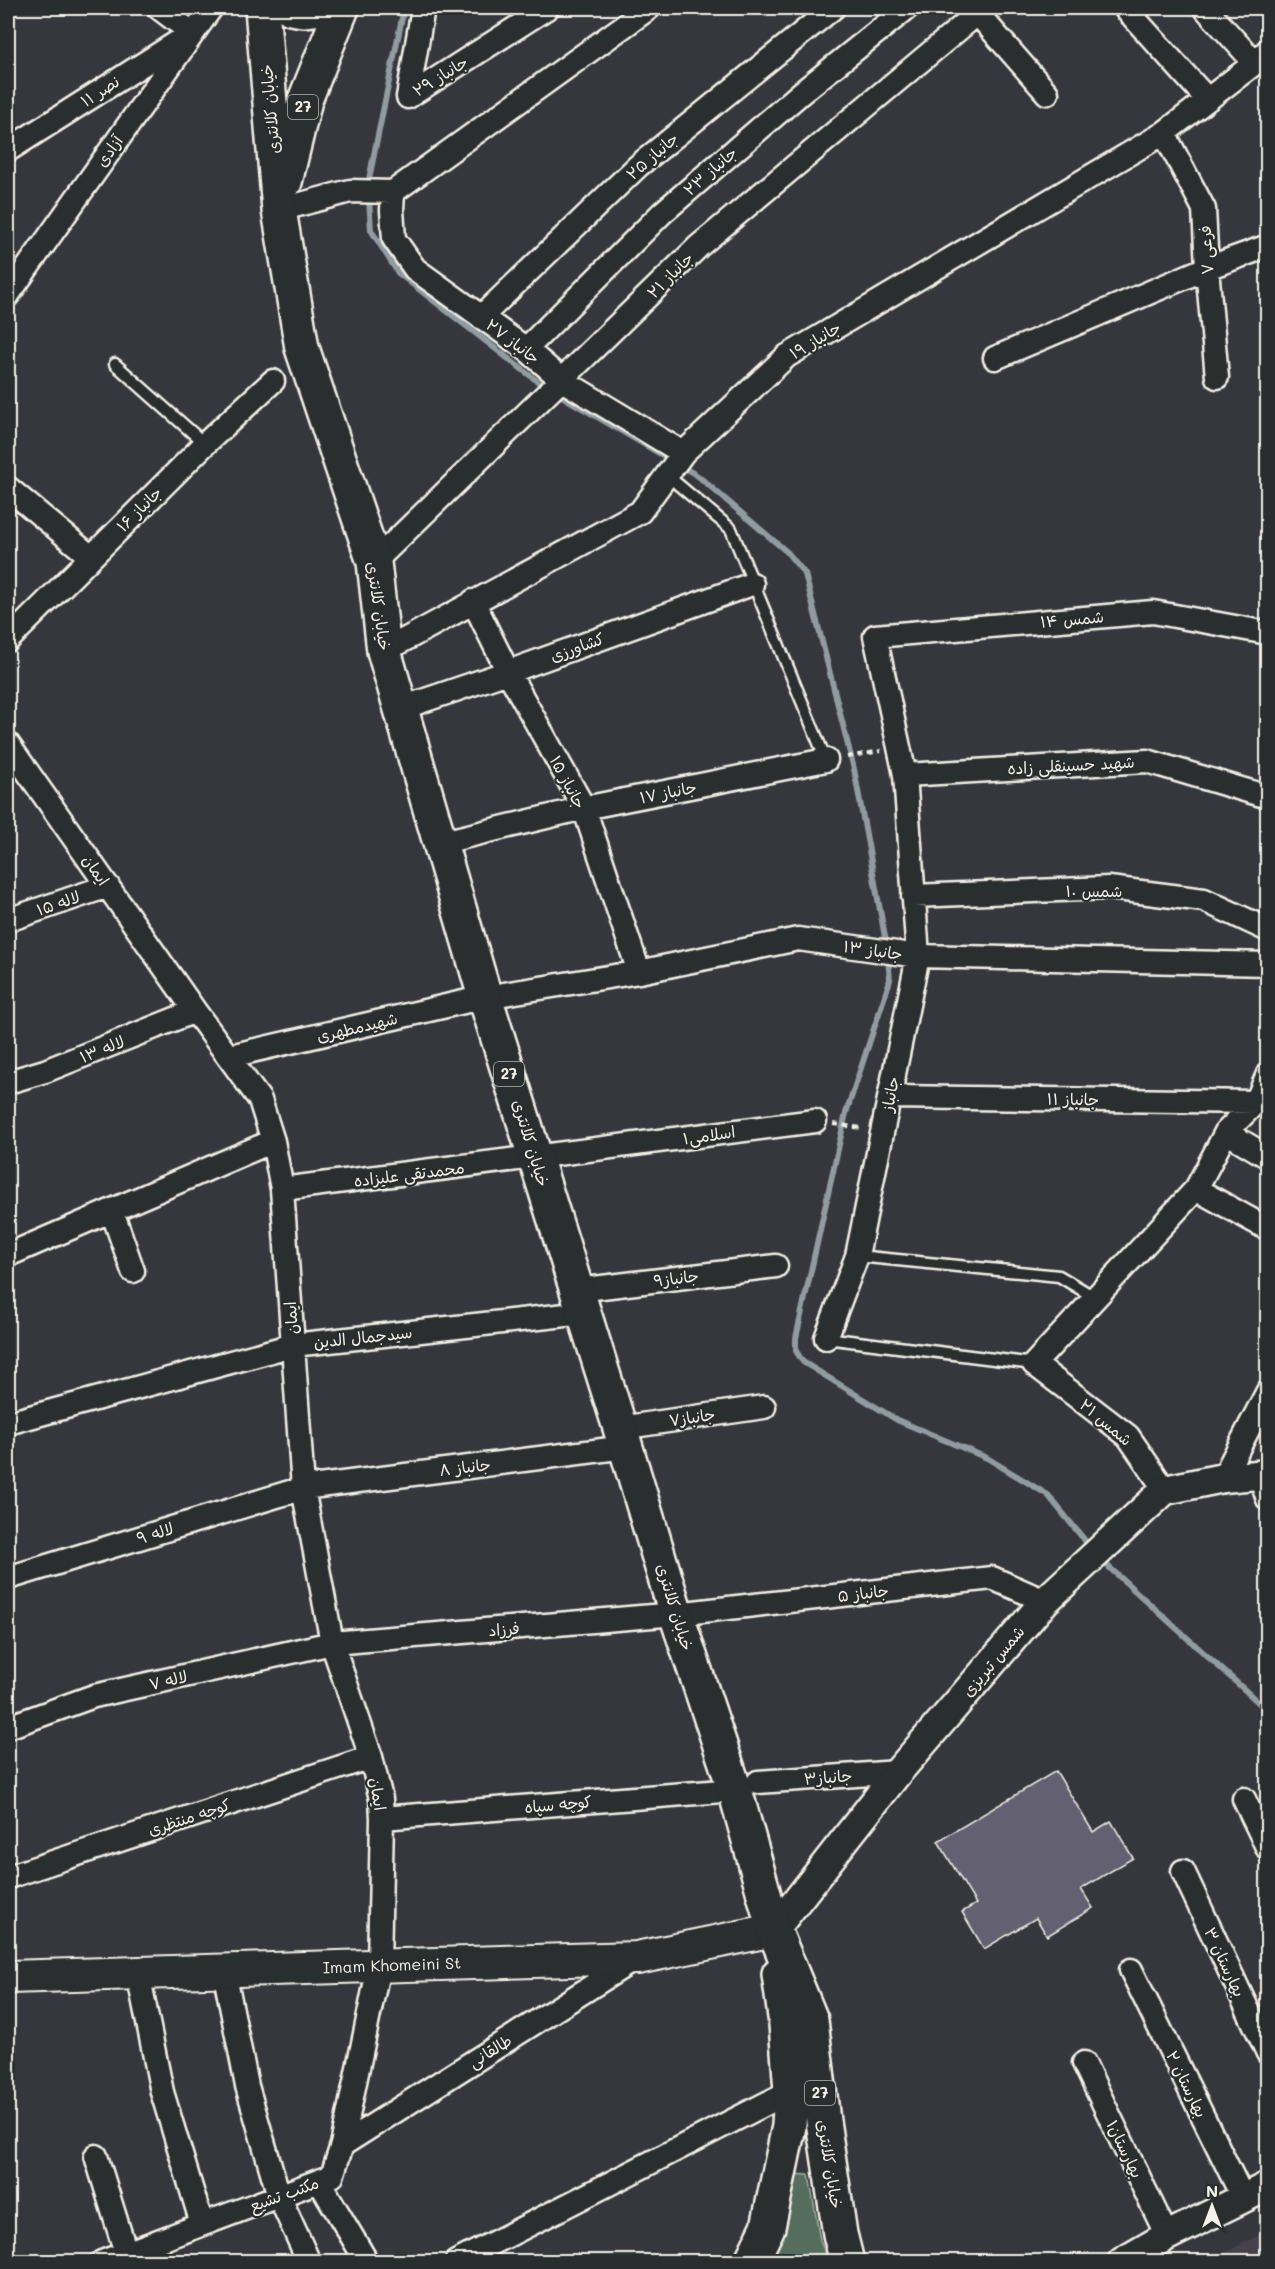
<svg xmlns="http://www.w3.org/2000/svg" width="1275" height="2269" font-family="Mali,'Playpen Sans Arabic',sans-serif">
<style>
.built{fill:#44434c}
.green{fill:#556d5b;stroke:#a4afa2;stroke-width:1.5}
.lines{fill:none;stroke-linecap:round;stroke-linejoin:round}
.stream{stroke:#909ca1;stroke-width:6}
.building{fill:#646072;stroke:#f4f1e8;stroke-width:1.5}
.service-casing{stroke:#f4f1e8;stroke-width:15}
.minor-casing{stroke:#f4f1e8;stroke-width:27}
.tertiary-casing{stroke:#f4f1e8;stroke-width:33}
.secondary-casing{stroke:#f4f1e8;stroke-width:36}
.primary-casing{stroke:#f4f1e8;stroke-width:38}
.path{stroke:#f4f1e8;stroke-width:4;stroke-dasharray:6 4.5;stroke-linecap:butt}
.service{stroke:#2a2d2e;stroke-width:10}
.minor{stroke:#2a2d2e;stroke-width:22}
.tertiary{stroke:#2a2d2e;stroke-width:28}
.secondary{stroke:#2a2d2e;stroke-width:32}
.primary{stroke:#2a2d2e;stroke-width:33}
.labels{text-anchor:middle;stroke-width:4.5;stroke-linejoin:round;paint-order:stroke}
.shield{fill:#2a2d2e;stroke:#b7b6b0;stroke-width:1.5}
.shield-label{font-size:15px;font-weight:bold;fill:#f4f1e8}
.street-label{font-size:16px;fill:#f4f1e8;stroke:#2a2d2e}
</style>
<rect width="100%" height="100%" fill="#36373c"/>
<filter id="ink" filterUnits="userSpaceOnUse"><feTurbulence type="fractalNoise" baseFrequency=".0167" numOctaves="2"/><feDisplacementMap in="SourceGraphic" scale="12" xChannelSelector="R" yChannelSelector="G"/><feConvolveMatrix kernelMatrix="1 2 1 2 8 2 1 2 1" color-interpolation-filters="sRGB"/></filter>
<g filter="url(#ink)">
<path class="built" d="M1267 2231V2261H1206L1222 2254Z"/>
<path class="green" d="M792 2174 809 2175 820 2240 828 2261 764 2262Z"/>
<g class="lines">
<path class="stream" d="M404 8 368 184 371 230 398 273 541 384 698 476 787 552 805 574 854 769 887 948
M888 958 890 980 846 1113 796 1338V1351L803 1362 897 1420 987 1458 1048 1495 1091 1548
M1101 1560 1268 1711"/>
</g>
<path class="building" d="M1056 1771 1093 1832 1111 1821 1133 1858 1081 1889 1093 1908 1047 1936 1036 1918 984 1949 962 1912 976 1904 938 1841Z"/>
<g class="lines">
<defs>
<path id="service" d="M115 364 205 444
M668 476 731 529 826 760
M857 1256 1059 1276 1094 1297
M826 1338 1034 1364"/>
<path id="minor" d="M649 8 393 192 392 210 394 239 415 269 526 349 562 380 683 453
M1125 8 1207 99
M1205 8 1255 63
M977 13 1047 93
M408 97 547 8
M408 97 423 8
M1164 133 1204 209 1207 268 1217 377
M8 150 192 33 159 8
M279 210 350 191 393 192
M8 295 211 8
M481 317 638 166 833 8
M526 349 662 213 801 93 907 8
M995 358 1207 268 1268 246
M8 488 91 557
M374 562 699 246 984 8
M473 601 508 672 584 808 639 972
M8 640 205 444 273 381
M384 651 640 512 683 453 787 356 1164 133 1255 63 1268 50
M402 708 508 672 752 584
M8 744 195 1011 260 1100 273 1141 282 1189 303 1488 332 1643 371 1757 381 1799 382 1818 379 1966 342 2145 332 2176 102 2262
M905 775 1147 761 1268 797
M439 843 584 808 826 760
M913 896 1109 888 1204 900 1268 930
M8 920 108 886
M230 1056 485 997 639 972 798 939 918 956 1268 964
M8 1082 45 1071 195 1011
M890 1097 1256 1102
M1226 1132 1268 1157
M282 1189 815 1121
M1196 1189 1268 1229
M112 1211 133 1271
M8 1255 273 1141
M577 1290 776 1266
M826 1338 857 1256 918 956 905 775 875 636 1153 612 1268 633
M8 1423 293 1345 584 1313
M620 1428 764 1407
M1260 1475 1268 1499
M1223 1478 1268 1391
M1165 1490 1128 1436 1034 1364 1196 1189 1226 1132 1256 1102 1268 1074
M8 1578 303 1488 626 1447
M8 1727 94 1696 332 1643 676 1614 992 1578 1045 1601
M758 1782 898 1772
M1244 1799 1268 1849
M382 1818 735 1790
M1183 1871 1268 2053
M8 1877 371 1757
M224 1970 247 2086 279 2196 309 2262
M1131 1970 1243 2198
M138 1973 162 2092 202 2224
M1084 2063 1167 2236
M342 2145 635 1959
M96 2156 126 2253
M319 2181 367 2262
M456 2262 791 2091"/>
<path id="tertiary" d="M774 1930 898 1772 1045 1601 1165 1490 1223 1478 1268 1474
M1122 2262 1167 2236 1268 2186"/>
<path id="secondary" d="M8 1977 637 1958 774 1930"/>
<path id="primary" d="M262 8 279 210 302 348 374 562 384 651 485 997 620 1428 676 1614 735 1790 774 1930 811 2020 823 2121 840 2234 847 2262
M291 8 303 10 322 8
M285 182 305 100 342 8
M751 2262 768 2227 789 2126 791 2091 786 2024 779 1974"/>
</defs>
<use href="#service" class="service-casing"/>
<use href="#minor" class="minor-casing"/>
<use href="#tertiary" class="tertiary-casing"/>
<use href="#secondary" class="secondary-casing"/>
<use href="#primary" class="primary-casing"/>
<path class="path" d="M847 757 881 751
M833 1124 861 1128"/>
<use href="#service" class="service"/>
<use href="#minor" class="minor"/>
<use href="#tertiary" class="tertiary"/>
<use href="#secondary" class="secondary"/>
<use href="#primary" class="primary"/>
</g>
</g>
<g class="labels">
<g class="shield">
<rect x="288" y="95" width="30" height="24" rx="4.5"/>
<rect x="494" y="1062" width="30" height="24" rx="4.5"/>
<rect x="805" y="2081" width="30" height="24" rx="4.5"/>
</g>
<g class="shield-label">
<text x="303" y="112">27</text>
<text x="509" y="1079">27</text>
<text x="820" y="2098">27</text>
</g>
<g class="street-label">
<text transform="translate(440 76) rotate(-32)" y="6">جانباز ۲۹</text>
<text transform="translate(100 91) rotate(-33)" y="6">نصر ۱۱</text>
<text transform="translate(270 109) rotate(-95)" y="6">خیابان کلانتری</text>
<text transform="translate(109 151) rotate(-55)" y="6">آزادی</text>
<text transform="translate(652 156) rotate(-41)" y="6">جانباز ۲۵</text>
<text transform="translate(710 171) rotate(-41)" y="6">جانباز ۲۳</text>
<text transform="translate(1206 250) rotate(-93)" y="6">فرعی ۷</text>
<text transform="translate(670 275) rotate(-45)" y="6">جانباز ۲۱</text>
<text transform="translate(815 340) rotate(-31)" y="6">جانباز ۱۹</text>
<text transform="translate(513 341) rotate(37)" y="6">جانباز ۲۷</text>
<text transform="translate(139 509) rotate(-45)" y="6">جانباز ۱۶</text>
<text transform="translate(379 606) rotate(82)" y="6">خیابان کلانتری</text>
<text transform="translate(1072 619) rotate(-5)" y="6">شمس ۱۴</text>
<text transform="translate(577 647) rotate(-20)" y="6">کشاورزی</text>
<text transform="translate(1071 765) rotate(-3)" y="6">شهید حسینقلی زاده</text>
<text transform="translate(568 782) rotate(62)" y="6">جانباز ۱۵</text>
<text transform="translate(668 792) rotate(-11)" y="6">جانباز ۱۷</text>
<text transform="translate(96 870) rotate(55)" y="6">ایمان</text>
<text x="1094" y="897">شمس ۱۰</text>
<text transform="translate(58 903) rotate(-19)" y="6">لاله ۱۵</text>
<text transform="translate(873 950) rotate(8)" y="6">جانباز ۱۳</text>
<text transform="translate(357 1027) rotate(-13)" y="6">شهیدمطهری</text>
<text transform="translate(102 1049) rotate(-22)" y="6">لاله ۱۳</text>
<text transform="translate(890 1094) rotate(-79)" y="6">جانباز</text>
<text transform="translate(1073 1099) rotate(1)" y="6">جانباز ۱۱</text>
<text transform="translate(709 1135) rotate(-8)" y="6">اسلامی۱</text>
<text transform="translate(531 1143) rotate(73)" y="6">خیابان کلانتری</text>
<text transform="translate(409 1174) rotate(-7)" y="6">محمدتقی علیزاده</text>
<text transform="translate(676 1278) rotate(-7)" y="6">جانباز۹</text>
<text transform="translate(291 1318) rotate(-94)" y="6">ایمان</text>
<text transform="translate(363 1337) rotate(-6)" y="6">سیدجمال الدین</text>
<text transform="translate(692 1417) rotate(-8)" y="6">جانباز۷</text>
<text transform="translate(1106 1422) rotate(40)" y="6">شمس ۲۱</text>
<text transform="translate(465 1467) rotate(-7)" y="6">جانباز ۸</text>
<text transform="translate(155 1533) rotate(-17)" y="6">لاله ۹</text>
<text transform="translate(863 1593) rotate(-7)" y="6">جانباز ۵</text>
<text transform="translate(675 1607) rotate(73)" y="6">خیابان کلانتری</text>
<text transform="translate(504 1629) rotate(-5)" y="6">فرزاد</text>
<text transform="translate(993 1661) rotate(-50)" y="6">شمس تبریزی</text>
<text transform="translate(168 1680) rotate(-13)" y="6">لاله ۷</text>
<text transform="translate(828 1777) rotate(-4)" y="6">جانباز۳</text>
<text transform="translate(378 1794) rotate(81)" y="6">ایمان</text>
<text transform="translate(558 1804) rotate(-5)" y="6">کوچه سپاه</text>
<text transform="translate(189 1817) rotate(-18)" y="6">کوچه منتظری</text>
<text transform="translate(1225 1962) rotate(65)" y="6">بهارستان ۳</text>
<text transform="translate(392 1965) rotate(-2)" y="6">Imam Khomeini St</text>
<text transform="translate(490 2051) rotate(-32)" y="6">طالقانی</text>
<text transform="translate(1187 2084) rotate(64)" y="6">بهارستان ۲</text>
<text transform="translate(1125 2149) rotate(64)" y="6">بهارستان۱</text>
<text transform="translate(830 2164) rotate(81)" y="6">خیابان کلانتری</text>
<text transform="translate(284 2194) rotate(-20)" y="6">مکتب تشیع</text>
</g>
</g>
<rect width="1275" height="2269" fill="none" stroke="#2a2d2e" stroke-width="30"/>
<rect x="15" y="15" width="1245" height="2239" fill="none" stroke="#f4f1e8" stroke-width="2" filter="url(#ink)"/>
<g transform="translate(1212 2206)" stroke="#2a2d2e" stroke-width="4.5" paint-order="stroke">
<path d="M0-4.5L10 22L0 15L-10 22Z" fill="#f4f1e8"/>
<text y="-9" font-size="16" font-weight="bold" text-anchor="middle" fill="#f4f1e8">N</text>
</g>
</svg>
